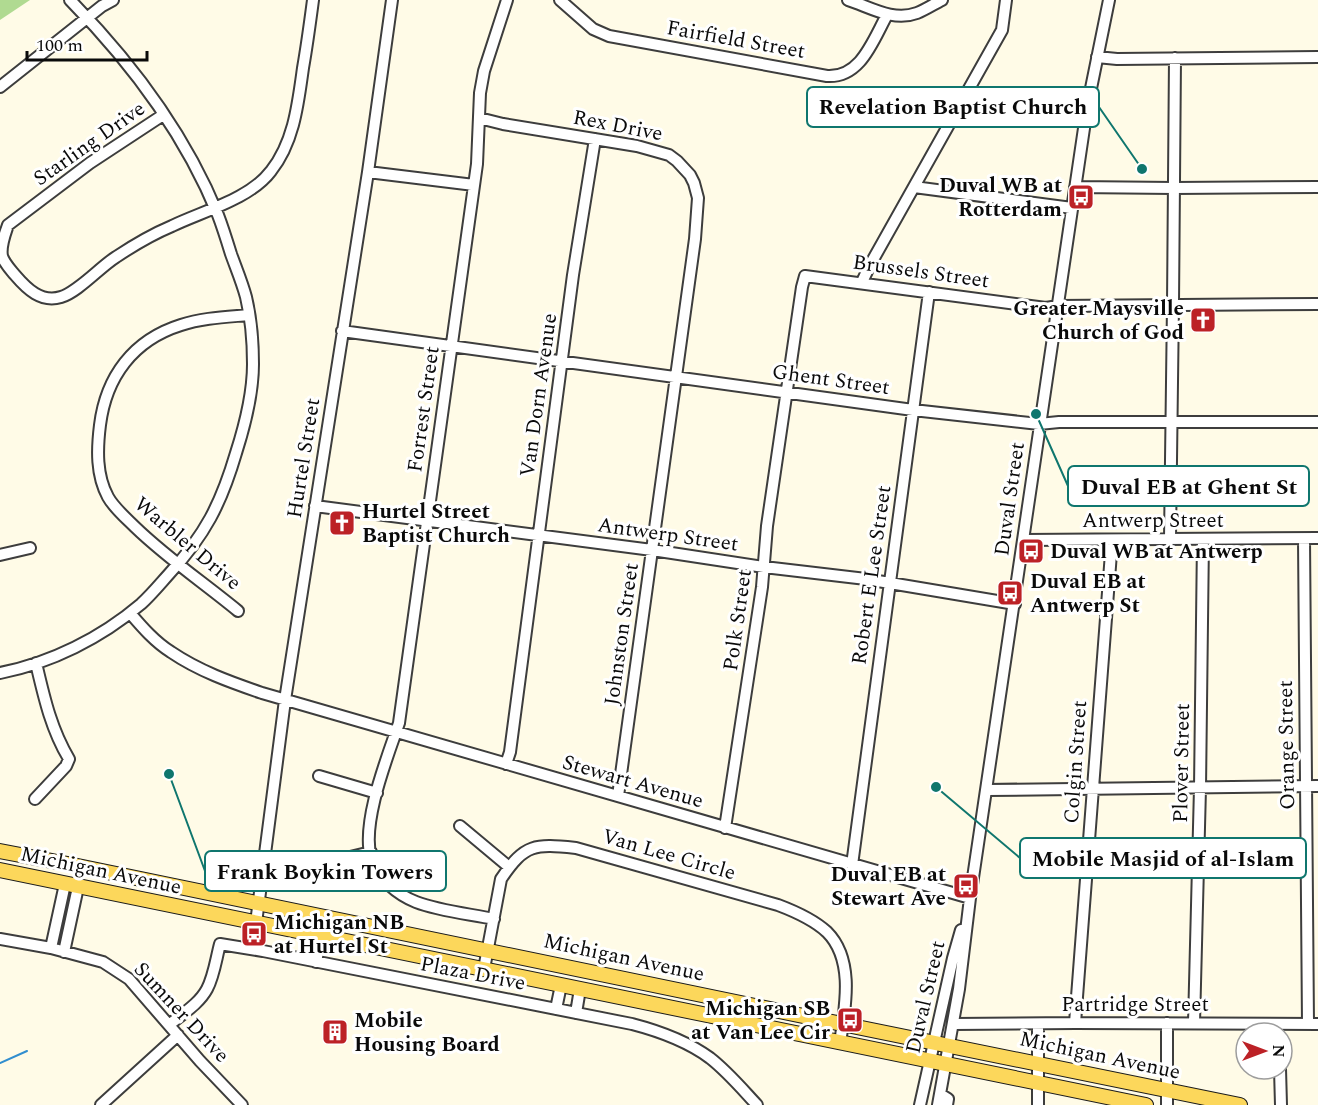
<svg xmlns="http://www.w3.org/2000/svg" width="1318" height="1105" font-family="Spectral,serif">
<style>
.forest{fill:#b0da91}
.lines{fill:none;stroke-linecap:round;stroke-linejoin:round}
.stream{stroke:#318ecf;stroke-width:2}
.minor-casing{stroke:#3d3d3d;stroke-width:14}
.major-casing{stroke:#1b1b1b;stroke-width:16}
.minor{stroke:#fff;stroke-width:10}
.major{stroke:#fcd75b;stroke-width:14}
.labels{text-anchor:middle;stroke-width:6;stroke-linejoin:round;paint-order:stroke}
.street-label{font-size:21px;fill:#0a0a0a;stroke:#fff}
.poi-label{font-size:21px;font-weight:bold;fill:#0a0a0a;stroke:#fff;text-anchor:start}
.leader{fill:none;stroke:#0f766e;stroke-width:2}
.callout-dot{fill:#0f766e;stroke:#fff;stroke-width:2}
.callout{fill:#fff;stroke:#0f766e;stroke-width:2}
.callout-label{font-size:22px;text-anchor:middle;font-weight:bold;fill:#0a0a0a}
</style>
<rect width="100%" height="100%" fill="#fffbe7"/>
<path class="forest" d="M0 0H30L0 20Z"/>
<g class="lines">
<path class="stream" d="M0 1063 27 1051"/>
<defs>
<path id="minor" d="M560 0 593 29 609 36 827 76C861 78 873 40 887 15
M848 0C870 7 893 22 917 13 925 10 934 4 942 0
M1097 57 1117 59 1318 57
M0 87 102 6 113 0
M969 89 978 94 1087 108
M163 115 90 163 8 225C5 234 0 246 2 256 4 263 11 270 15 275 27 289 41 303 61 297 78 292 100 267 116 257 134 245 153 234 172 226 203 211 250 199 271 171 294 142 298 104 303 68 307 45 310 23 313 0
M479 118 503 124 637 146 669 155 677 161 690 175 694 183 698 198 695 239 618 796
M368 172 474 185
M914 187 1072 208
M1075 187 1174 188 1318 187
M862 282 870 265 1002 30 1006 0
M342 331 913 410 1039 424 1059 422H1318
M315 506 652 550 764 567 866 579 1015 604
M1170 539 1173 304 1175 58
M1304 539 1308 1024
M1024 540 1318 538
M0 555 30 548
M238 611C204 583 167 558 135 527 126 518 114 508 108 497 96 475 97 449 100 425 106 377 133 340 181 325 202 318 226 317 248 315
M130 613C142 627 155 642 171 652 199 671 230 682 262 693L970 898
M0 673C51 663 101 638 141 604 151 595 160 584 169 574 205 535 221 504 236 453 245 425 253 394 253 364 253 342 251 318 246 297 242 282 236 268 231 254 227 241 223 228 218 215 185 134 131 62 70 0
M506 764 510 752 573 275 595 139
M319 776 377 793
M987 790 1318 786
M35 799 66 766 69 759C51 729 44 697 36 663
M460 826 509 867
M725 828 762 587 767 526 802 287 805 276 1046 308 1058 306 1318 304
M329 862 371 852
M852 865 929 292
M494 919C470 914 439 911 416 902 398 895 377 878 371 858 361 823 387 758 399 723L477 164 480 93 484 71 507 0
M256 923 285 700 368 172 392 0
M0 939 51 948 103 962 129 979 200 1061 242 1105
M51 948 65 884
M64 952 78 887
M316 962 321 936
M484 969 501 879C525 843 535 844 576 848L778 905C794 911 814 920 827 932 855 960 845 1008 840 1043
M556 1009 561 985
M576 1013 580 989
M1075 1023 1112 540
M1194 1023 1200 788 1203 539
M953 1024 1075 1023 1318 1024
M169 1025C182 1014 199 1004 207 989 214 976 216 959 220 944L263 951 632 1024C659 1031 687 1041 710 1058 728 1072 742 1089 757 1105
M1280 1069 1281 1105
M940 1094 948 1099 947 1105
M101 1105 178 1035
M920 1105 953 958 961 930
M938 1105 959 989 970 898 1087 108 1109 0
M1038 1105V1024
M1167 1105V1023"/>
<path id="major" d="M0 851 73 865 842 1024 1240 1105
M0 870 1146 1105"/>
</defs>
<use href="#minor" class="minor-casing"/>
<use href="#major" class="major-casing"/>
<use href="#minor" class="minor"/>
<use href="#major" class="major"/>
</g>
<defs>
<symbol id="bus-square" viewBox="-11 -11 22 22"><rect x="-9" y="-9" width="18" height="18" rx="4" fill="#bc2126" stroke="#fff"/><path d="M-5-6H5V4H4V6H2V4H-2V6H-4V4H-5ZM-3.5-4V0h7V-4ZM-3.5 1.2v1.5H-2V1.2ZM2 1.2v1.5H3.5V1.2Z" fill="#fff"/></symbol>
<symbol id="church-square" viewBox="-11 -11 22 22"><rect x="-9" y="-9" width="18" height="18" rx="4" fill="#bc2126" stroke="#fff"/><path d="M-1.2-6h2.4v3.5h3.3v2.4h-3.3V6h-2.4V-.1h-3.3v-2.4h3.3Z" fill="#fff"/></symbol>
<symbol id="building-square" viewBox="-11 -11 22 22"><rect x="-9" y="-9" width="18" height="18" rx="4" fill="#bc2126" stroke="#fff"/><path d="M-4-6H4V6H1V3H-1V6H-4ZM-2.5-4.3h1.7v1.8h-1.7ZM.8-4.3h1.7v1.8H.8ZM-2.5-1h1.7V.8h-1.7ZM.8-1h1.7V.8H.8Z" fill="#fff"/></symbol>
</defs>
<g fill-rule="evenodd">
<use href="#bus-square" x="1066" y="182" width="30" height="30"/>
<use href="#church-square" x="1188" y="305" width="30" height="30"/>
<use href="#church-square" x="327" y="508" width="30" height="30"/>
<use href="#bus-square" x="1016" y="536" width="30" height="30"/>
<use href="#bus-square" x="995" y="578" width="30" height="30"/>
<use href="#bus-square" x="951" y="871" width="30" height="30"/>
<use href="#bus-square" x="239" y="919" width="30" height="30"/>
<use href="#bus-square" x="835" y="1005" width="30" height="30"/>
<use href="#building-square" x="320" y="1017" width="30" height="30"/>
</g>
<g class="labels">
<g class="street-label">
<text transform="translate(736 39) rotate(10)" y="7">Fairfield Street</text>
<text transform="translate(618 125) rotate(11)" y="7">Rex Drive</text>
<text transform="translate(89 143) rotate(-35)" y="7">Starling Drive</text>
<text transform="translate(921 271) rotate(8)" y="7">Brussels Street</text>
<text transform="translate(831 379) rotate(8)" y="7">Ghent Street</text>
<text transform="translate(538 395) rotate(-82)" y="7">Van Dorn Avenue</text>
<text transform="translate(423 409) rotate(-82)" y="7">Forrest Street</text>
<text transform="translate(303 458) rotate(-81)" y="7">Hurtel Street</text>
<text transform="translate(1009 499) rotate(-82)" y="7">Duval Street</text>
<text x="1153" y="527">Antwerp Street</text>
<text transform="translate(668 534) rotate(8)" y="7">Antwerp Street</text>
<text transform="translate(188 543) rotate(40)" y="7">Warbler Drive</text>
<text transform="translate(871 575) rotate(-82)" y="7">Robert E Lee Street</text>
<text transform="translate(737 620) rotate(-82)" y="7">Polk Street</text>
<text transform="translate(621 634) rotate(-82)" y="7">Johnston Street</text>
<text transform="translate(1286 745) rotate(-91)" y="7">Orange Street</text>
<text transform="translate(1075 762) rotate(-86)" y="7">Colgin Street</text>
<text transform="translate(1181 763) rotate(-89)" y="7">Plover Street</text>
<text transform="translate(633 781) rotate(16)" y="7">Stewart Avenue</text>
<text transform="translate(669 854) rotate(16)" y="7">Van Lee Circle</text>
<text transform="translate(101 870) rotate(12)" y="7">Michigan Avenue</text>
<text transform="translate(624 957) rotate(12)" y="7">Michigan Avenue</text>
<text transform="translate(473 973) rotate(11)" y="7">Plaza Drive</text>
<text transform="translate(925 997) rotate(-77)" y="7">Duval Street</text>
<text x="1135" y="1011">Partridge Street</text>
<text transform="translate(182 1012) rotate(47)" y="7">Sumner Drive</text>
<text transform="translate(1100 1055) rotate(12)" y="7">Michigan Avenue</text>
</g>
<g class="poi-label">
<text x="1062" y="192" text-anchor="end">Duval WB at<tspan x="1062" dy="24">Rotterdam</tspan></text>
<text x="1184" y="315" text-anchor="end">Greater Maysville<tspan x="1184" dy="24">Church of God</tspan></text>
<text x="362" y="518">Hurtel Street<tspan x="362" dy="24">Baptist Church</tspan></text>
<text x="1050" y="558">Duval WB at Antwerp</text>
<text x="1030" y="588">Duval EB at<tspan x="1030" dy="24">Antwerp St</tspan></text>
<text x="946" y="881" text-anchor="end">Duval EB at<tspan x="946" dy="24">Stewart Ave</tspan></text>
<text x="274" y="929">Michigan NB<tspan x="274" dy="24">at Hurtel St</tspan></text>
<text x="830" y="1015" text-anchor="end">Michigan SB<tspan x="830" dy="24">at Van Lee Cir</tspan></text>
<text x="354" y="1027">Mobile<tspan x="354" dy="24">Housing Board</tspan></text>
</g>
</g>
<path class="leader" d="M1142 169L1099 107M1036 414L1068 486M936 787L1020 858M169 774L205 871"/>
<g class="callout-dot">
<circle cx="1142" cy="169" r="6"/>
<circle cx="1036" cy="414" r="6"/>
<circle cx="936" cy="787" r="6"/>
<circle cx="169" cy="774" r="6"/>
</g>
<g class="callout">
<rect x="807" y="87" width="292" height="40" rx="6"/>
<rect x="1068" y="466" width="241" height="40" rx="6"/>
<rect x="1020" y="838" width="286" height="40" rx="6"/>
<rect x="205" y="851" width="241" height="40" rx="6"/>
</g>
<g class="callout-label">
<text x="953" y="114">Revelation Baptist Church</text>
<text x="1189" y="494">Duval EB at Ghent St</text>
<text x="1163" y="866">Mobile Masjid of al-Islam</text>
<text x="325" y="879">Frank Boykin Towers</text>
</g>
<g transform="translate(1264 1051) rotate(90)"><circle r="28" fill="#ffffff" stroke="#9d9d9d" stroke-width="1.5"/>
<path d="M0-4.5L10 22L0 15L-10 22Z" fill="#bc2126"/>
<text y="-9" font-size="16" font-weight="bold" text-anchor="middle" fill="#0a0a0a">N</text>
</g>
<path d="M27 51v9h120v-9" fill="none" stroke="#0a0a0a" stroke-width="3"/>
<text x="36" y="51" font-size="18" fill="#0a0a0a" stroke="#ffffff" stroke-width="4.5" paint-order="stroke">100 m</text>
</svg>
